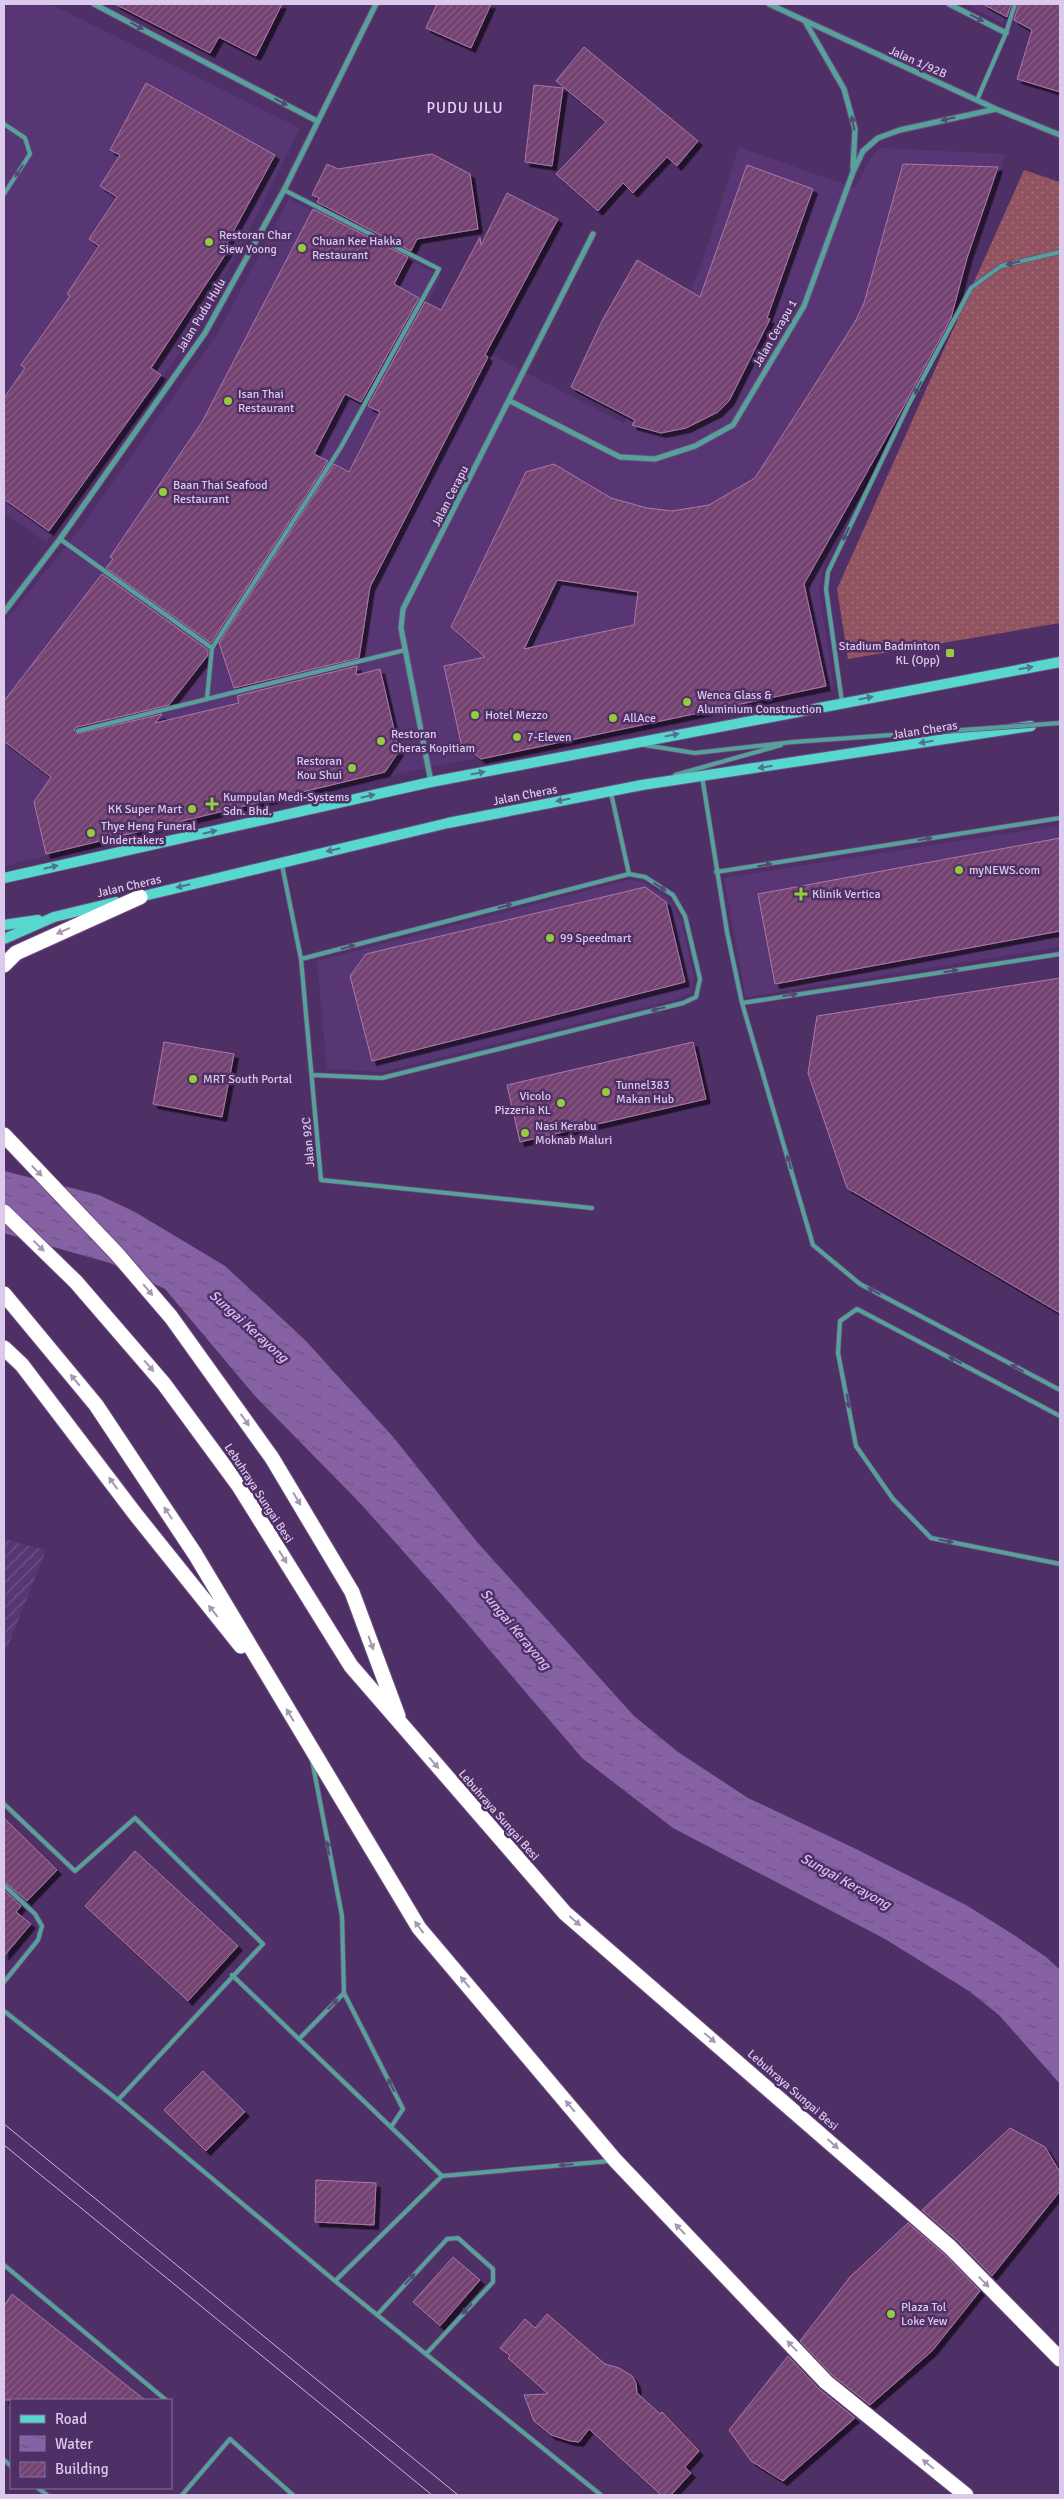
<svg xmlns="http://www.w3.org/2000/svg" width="1064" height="2499" font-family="Signika,sans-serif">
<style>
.built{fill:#583673}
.industrial{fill:url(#industrial-furrows)}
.grass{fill:url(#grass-dots)}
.water{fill:url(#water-ripples)}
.building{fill:url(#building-hatch);stroke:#ad77aa;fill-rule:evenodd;filter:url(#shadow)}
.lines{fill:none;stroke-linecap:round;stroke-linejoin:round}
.lane-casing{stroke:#6b4f81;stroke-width:5.5}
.street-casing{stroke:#6b4f81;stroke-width:7}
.secondary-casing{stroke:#6b4f81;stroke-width:12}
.highway-casing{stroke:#6b4f81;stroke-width:17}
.lane{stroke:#57a19b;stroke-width:4}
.street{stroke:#57a19b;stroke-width:5}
.secondary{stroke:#57d7ce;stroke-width:10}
.highway{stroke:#fff;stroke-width:15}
.tram{stroke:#cab7da;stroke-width:1}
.lane-bridge-casing{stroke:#6b4f81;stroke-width:5.5;stroke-linecap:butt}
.lane-bridge{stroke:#57a19b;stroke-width:4}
.oneway{fill:#514c73}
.oneway2{fill:#527390}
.oneway3{fill:#a798b2}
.poi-dot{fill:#94cc3c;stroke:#4f3066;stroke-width:2}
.labels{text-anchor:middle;stroke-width:5;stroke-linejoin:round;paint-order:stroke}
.street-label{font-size:12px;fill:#dbcaeb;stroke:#4f3066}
.poi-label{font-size:12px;fill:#dbcaeb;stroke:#4f3066;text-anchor:start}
.water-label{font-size:14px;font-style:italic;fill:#dabdf4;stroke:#4f3066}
.quarter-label{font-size:15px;letter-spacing:1px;fill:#e8d4fb;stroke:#4f3066}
</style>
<defs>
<pattern id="industrial-furrows" width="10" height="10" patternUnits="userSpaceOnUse" patternTransform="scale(1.25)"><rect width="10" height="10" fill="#583673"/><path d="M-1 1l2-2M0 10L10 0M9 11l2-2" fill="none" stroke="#6f5287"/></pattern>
<pattern id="grass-dots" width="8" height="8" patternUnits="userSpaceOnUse" patternTransform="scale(1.25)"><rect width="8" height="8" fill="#90535f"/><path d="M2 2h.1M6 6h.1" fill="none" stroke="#a4727e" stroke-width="1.8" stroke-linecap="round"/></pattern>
<pattern id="water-ripples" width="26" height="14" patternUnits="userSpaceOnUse" patternTransform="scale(1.25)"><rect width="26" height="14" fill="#8662a4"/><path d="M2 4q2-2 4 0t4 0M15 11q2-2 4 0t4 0" fill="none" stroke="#6b537e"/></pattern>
<pattern id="building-hatch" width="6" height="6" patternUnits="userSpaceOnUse" patternTransform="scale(1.25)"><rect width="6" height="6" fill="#734271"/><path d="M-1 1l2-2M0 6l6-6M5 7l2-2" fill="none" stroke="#865c85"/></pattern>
<filter id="shadow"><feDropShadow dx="4.5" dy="4.5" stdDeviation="0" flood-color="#0009"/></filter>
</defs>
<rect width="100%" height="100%" fill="#4f3066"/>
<path class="built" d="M4 4H50L300 128 248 233 197 328 46 543 4 512Z
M965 4H1008L1002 23Z
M739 147 855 188 870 159 879 148 1005 154 965 286 823 567 819 590 834 690 416 770 4 866V623L80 529 218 333 289 199 441 276 419 318 624 423 699 272Z
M1060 825V947L746 997 724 878Z
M628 880 643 882 667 898 681 919 694 978 691 992 678 999 381 1072 327 1069 317 961Z"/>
<path class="industrial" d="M4 1539 46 1550 4 1656Z"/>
<path class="grass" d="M1024 170 1060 182V623L848 659 837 589Z"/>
<path class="water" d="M4 1171 99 1195 135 1212 225 1266 305 1340 394 1438 477 1542 634 1716 678 1752 748 1798 856 1849 966 1905 1014 1935 1046 1957 1060 1970V2084L999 2015 969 1991 885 1939 673 1828 582 1758 453 1607 360 1503 255 1396 165 1289 110 1263 4 1233Z"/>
<path class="building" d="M115 4H282L256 56 219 37 210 53Z
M437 4H491L471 48 426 28Z
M983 4H1011L1007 17Z
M1019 4H1060V92L1017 79 1032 30 1014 20Z
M584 47 698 141 677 166 667 157 633 193 623 183 598 211 556 174 606 122 556 81Z
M146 83 275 155 227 243 231 246 151 368 161 375 49 531 4 499V398L25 368 21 365 70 296 67 294 99 246 89 239 117 197 100 186 120 155 110 150Z
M534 85 563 88 552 166 525 162Z
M432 154 470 174 478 229 417 239 411 251 317 202 319 198 312 195 327 164 338 169Z
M903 164 998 167 967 258 951 318 899 415 804 584 826 686 481 759 461 743 444 666 485 657 451 627 526 472 554 464 611 498 647 508 672 511 709 505 755 478 855 322 864 303ZM557 580 638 592 634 625 524 649Z
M747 165 813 189 767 318 770 319 729 401 718 412 686 428 661 433 632 425 635 420 571 387 603 319 637 260 700 297Z
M507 193 558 219 485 355 488 357 370 587 359 658 234 688 219 643 334 464 349 472 380 412 368 406 425 302 441 310 480 237 481 245Z
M313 209 408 257 394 284 419 298 361 402 345 394 314 454 328 461 211 643 106 568 113 559 110 557 202 422Z
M102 574 208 650V655L169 705 77 727 74 730 77 734 162 714 155 723 239 703 237 696 357 666 356 675 380 669 399 751 385 772 46 854 34 802 51 777 4 741V701Z
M1060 838V931L775 984 758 894Z
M645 887 666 902 685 982 372 1061 350 976 366 954Z
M1060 978V1313L847 1188 808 1073 817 1016Z
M164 1042 234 1054 222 1117 153 1104Z
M693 1042 706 1099 520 1142 507 1085Z
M4 1818 57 1870 27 1901 4 1881Z
M135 1851 238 1946 188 2001 85 1906Z
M4 1890 21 1906 16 1912 31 1924 4 1956Z
M203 2071 245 2112 206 2151 164 2110Z
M1010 2128 1045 2147 1060 2172V2191L992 2276 957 2240 922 2210Z
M316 2180 376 2183 374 2225 315 2222Z
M908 2223 944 2254 980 2291 932 2351 870 2405 832 2375 800 2341 850 2277Z
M453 2257 480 2280 440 2326 413 2302Z
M12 2294 145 2400H4V2306Z
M547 2314 605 2364 619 2368 632 2376 636 2383 637 2393 660 2414 662 2412 699 2451 685 2467 691 2473 671 2495H661L589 2429 579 2442 570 2441 551 2435 534 2421 524 2395 548 2394 508 2358 510 2356 500 2348 525 2319 535 2328Z
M788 2356 819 2389 855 2418 783 2481 751 2461 729 2430Z"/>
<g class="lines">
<defs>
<path id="lane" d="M977 100 1006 33 1015 4
M4 124 25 138 30 154 4 194
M60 539 212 648 207 698
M212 648 341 447 439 269 284 190
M842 702 826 589 828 572 909 404 971 288 1001 266 1060 252
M78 731 405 650
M644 745 695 753 793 742
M675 775 781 745
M702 776 727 932 742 1003 813 1245 860 1284 1060 1390
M611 793 629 874
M282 865 301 959 321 1180 592 1208
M716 872 1060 818
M301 959 629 874 645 877 673 895 685 916 700 979 696 997 683 1003 382 1078 312 1075
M742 1003 1060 954
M1060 1416 857 1309 840 1321 838 1353 856 1446 893 1499 931 1538 1060 1564
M4 1804 75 1871 135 1818 263 1944 118 2100 335 2281 601 2495
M232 1975 442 2176
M4 1982 38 1940 42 1926 35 1914 4 1885
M344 1993 403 2109 391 2127
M4 2011 118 2100
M299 2039 344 1993 342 1916 312 1760
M4 2265 166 2400
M335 2281 442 2176 610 2161
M377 2315 447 2239 458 2238 493 2269V2282L426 2354
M4 2460 11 2466
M38 2488 47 2495
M182 2495 230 2439 293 2495"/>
<path id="street" d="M94 4 317 121
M769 4 996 109 1060 135
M949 4 1006 33
M806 23 844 89 855 129 853 168
M510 401 620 457 655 459 695 446 733 425 804 306 853 172 863 151 878 138 900 130 996 109
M4 612 60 539 205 333 284 190 376 4
M431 782 401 628 403 609 593 234"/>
<path id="secondary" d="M4 878 431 782 1060 662
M135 898 448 823 642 785 1031 726
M4 925 38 920
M4 939 54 917 116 902"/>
<path id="highway" d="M4 965 16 953 140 897
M4 1135 117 1254 171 1317 272 1458 352 1592 398 1716
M4 1212 76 1282 164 1384 239 1486 351 1666 565 1913 950 2247 1060 2359
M4 1294 96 1405 195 1554 419 1928 615 2160 826 2382 966 2495
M4 1348 22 1365 136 1515 241 1646"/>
</defs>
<use href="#lane" class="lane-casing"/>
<use href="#street" class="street-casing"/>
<use href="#secondary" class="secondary-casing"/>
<use href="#highway" class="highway-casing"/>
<use href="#lane" class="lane"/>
<use href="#street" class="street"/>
<use href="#secondary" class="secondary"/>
<use href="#highway" class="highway"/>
<path class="tram" d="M4 2124 458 2495
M4 2145 432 2495"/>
<defs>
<path id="lane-bridge" d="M793 742 1060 723"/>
</defs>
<use href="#lane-bridge" class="lane-bridge-casing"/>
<use href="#lane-bridge" class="lane-bridge"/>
</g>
<defs><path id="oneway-solid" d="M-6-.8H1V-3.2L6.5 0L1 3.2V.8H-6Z" transform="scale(1.25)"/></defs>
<g class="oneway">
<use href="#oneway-solid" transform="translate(977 18) rotate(27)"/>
<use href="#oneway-solid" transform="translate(137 26) rotate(28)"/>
<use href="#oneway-solid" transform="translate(281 102) rotate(28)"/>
<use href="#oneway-solid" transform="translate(948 119) rotate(167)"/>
<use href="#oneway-solid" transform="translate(853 123) rotate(-102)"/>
<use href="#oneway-solid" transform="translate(19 171) rotate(123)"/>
<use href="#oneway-solid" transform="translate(1013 263) rotate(166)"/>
<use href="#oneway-solid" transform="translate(918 388) rotate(118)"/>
<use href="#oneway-solid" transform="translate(846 534) rotate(116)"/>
<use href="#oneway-solid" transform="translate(925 839) rotate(-9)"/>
<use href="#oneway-solid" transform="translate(765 865) rotate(-9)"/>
<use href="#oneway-solid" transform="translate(660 887) rotate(33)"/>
<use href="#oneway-solid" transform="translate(505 906) rotate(-15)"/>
<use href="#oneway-solid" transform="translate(348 947) rotate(-15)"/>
<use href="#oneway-solid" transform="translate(951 971) rotate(-9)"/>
<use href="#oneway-solid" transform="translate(790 995) rotate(-9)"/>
<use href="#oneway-solid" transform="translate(658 1009) rotate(166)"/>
<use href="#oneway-solid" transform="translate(789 1162) rotate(-106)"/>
<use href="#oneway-solid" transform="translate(874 1291) rotate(-152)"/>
<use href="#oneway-solid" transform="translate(955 1360) rotate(-152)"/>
<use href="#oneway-solid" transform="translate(1017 1368) rotate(-152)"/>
<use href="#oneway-solid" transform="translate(848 1401) rotate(79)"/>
<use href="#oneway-solid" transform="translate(946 1541) rotate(11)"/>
<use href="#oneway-solid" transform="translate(328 1848) rotate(-101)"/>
<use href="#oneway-solid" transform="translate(333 2004) rotate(-46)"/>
<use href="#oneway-solid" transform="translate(391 2085) rotate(-117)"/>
<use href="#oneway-solid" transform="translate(566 2165) rotate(175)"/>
<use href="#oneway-solid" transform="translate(410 2279) rotate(-47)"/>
<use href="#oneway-solid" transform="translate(467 2309) rotate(133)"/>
</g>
<g class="oneway2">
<use href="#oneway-solid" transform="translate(1026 668) rotate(-10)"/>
<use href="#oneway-solid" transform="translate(866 698) rotate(-11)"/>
<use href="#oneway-solid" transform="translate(672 735) rotate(-11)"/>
<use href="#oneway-solid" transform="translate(926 742) rotate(171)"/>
<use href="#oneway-solid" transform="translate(765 767) rotate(171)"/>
<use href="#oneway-solid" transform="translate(478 773) rotate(-11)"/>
<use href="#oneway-solid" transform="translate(368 796) rotate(-13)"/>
<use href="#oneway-solid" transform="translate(563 800) rotate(169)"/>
<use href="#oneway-solid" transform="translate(210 832) rotate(-13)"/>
<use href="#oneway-solid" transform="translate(333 850) rotate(167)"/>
<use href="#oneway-solid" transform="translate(51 867) rotate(-13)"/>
<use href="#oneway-solid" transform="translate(183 886) rotate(167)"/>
</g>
<g class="oneway3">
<use href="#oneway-solid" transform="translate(63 931) rotate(156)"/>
<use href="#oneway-solid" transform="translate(37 1171) rotate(45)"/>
<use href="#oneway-solid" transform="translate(39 1246) rotate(44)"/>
<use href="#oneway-solid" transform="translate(148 1290) rotate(50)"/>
<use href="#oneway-solid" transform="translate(149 1366) rotate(49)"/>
<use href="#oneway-solid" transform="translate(75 1380) rotate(-130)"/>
<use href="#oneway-solid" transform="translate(245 1420) rotate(55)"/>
<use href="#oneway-solid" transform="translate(113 1483) rotate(-126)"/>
<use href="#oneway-solid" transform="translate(297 1499) rotate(59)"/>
<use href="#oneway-solid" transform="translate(168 1513) rotate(-124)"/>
<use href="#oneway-solid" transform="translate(283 1557) rotate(58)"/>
<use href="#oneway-solid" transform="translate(213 1611) rotate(-129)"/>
<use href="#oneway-solid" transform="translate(371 1643) rotate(70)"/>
<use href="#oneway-solid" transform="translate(290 1715) rotate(-121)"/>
<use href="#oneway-solid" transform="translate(434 1763) rotate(49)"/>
<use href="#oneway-solid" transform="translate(575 1921) rotate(41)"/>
<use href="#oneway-solid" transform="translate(419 1927) rotate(-126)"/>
<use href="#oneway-solid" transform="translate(465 1982) rotate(-130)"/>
<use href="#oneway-solid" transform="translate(710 2038) rotate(41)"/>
<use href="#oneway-solid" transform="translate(570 2106) rotate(-130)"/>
<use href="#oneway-solid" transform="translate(833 2144) rotate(41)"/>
<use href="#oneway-solid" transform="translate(680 2229) rotate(-134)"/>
<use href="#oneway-solid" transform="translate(984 2282) rotate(46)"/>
<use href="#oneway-solid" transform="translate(792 2346) rotate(-134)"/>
<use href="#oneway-solid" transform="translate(928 2464) rotate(-141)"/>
</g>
<g class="poi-dot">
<circle cx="209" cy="242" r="5"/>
<circle cx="302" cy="248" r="5"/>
<circle cx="228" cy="401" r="5"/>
<circle cx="163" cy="492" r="5"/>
<rect x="945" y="648" width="10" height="10" rx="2.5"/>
<circle cx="687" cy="702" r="5"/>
<circle cx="475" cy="715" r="5"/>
<circle cx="613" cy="718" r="5"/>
<circle cx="517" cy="737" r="5"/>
<circle cx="381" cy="741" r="5"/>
<circle cx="352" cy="768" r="5"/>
<path d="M209.5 796.5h5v5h5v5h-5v5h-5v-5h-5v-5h5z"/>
<circle cx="192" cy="809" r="5"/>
<circle cx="91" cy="833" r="5"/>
<circle cx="959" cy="870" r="5"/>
<path d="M798.5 886.5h5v5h5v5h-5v5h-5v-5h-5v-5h5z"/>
<circle cx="550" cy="938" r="5"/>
<circle cx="193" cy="1079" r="5"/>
<circle cx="606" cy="1092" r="5"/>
<circle cx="561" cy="1103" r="5"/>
<circle cx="525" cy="1133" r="5"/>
<circle cx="891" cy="2314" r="5"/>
</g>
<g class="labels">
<g class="street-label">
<text transform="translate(918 62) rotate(24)" y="4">Jalan 1/92B</text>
<text transform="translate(201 315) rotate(-59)" y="4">Jalan Pudu Hulu</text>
<text transform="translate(775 333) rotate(-60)" y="4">Jalan Cerapu 1</text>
<text transform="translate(450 496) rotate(-63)" y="4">Jalan Cerapu</text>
<text transform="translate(925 730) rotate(-9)" y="4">Jalan Cheras</text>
<text transform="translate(525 795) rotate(-11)" y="4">Jalan Cheras</text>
<text transform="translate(129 886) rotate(-13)" y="4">Jalan Cheras</text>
<text transform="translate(308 1142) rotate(-95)" y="4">Jalan 92C</text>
<text transform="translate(259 1493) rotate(57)" y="4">Lebuhraya Sungai Besi</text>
<text transform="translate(499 1815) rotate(49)" y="4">Lebuhraya Sungai Besi</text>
<text transform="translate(793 2090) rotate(41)" y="4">Lebuhraya Sungai Besi</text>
</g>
<g class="poi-label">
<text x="219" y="239">Restoran Char<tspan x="219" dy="14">Siew Yoong</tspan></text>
<text x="312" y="245">Chuan Kee Hakka<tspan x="312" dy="14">Restaurant</tspan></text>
<text x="238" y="398">Isan Thai<tspan x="238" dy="14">Restaurant</tspan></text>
<text x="173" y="489">Baan Thai Seafood<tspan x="173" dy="14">Restaurant</tspan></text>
<text x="940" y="650" text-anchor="end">Stadium Badminton<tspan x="940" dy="14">KL (Opp)</tspan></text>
<text x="697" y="699">Wenca Glass &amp;<tspan x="697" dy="14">Aluminium Construction</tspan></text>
<text x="485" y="719">Hotel Mezzo</text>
<text x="623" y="722">AllAce</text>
<text x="391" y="738">Restoran<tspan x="391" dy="14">Cheras Kopitiam</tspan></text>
<text x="527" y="741">7-Eleven</text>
<text x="342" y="765" text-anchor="end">Restoran<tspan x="342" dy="14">Kou Shui</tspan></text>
<text x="223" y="801">Kumpulan Medi-Systems<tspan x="223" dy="14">Sdn. Bhd.</tspan></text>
<text x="182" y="813" text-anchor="end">KK Super Mart</text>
<text x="101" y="830">Thye Heng Funeral<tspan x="101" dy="14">Undertakers</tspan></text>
<text x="969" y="874">myNEWS.com</text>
<text x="812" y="898">Klinik Vertica</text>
<text x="560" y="942">99 Speedmart</text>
<text x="203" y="1083">MRT South Portal</text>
<text x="616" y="1089">Tunnel383<tspan x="616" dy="14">Makan Hub</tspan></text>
<text x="551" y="1100" text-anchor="end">Vicolo<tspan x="551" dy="14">Pizzeria KL</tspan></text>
<text x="535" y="1130">Nasi Kerabu<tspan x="535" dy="14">Moknab Maluri</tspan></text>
<text x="901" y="2311">Plaza Tol<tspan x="901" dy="14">Loke Yew</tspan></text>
</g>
<g class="water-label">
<text transform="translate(249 1326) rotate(42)" y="5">Sungai Kerayong</text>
<text transform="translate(516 1629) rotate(50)" y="5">Sungai Kerayong</text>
<text transform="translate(846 1881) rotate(29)" y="5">Sungai Kerayong</text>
</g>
<g class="quarter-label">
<text x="465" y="113">PUDU ULU</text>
</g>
</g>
<rect width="1064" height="2499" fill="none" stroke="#dbcaeb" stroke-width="10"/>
<rect x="10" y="2399" width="162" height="90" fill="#4f3066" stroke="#876e9b"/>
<rect x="20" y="2415" width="25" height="8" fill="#57d7ce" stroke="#876e9b"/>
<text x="55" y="2424" font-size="15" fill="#dbcaeb">Road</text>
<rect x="20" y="2436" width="25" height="15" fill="url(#water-ripples)" stroke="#876e9b"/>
<text x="55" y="2449" font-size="15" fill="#dbcaeb">Water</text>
<rect x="20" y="2462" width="25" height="15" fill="url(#building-hatch)" stroke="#876e9b"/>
<text x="55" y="2474" font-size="15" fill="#dbcaeb">Building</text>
</svg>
